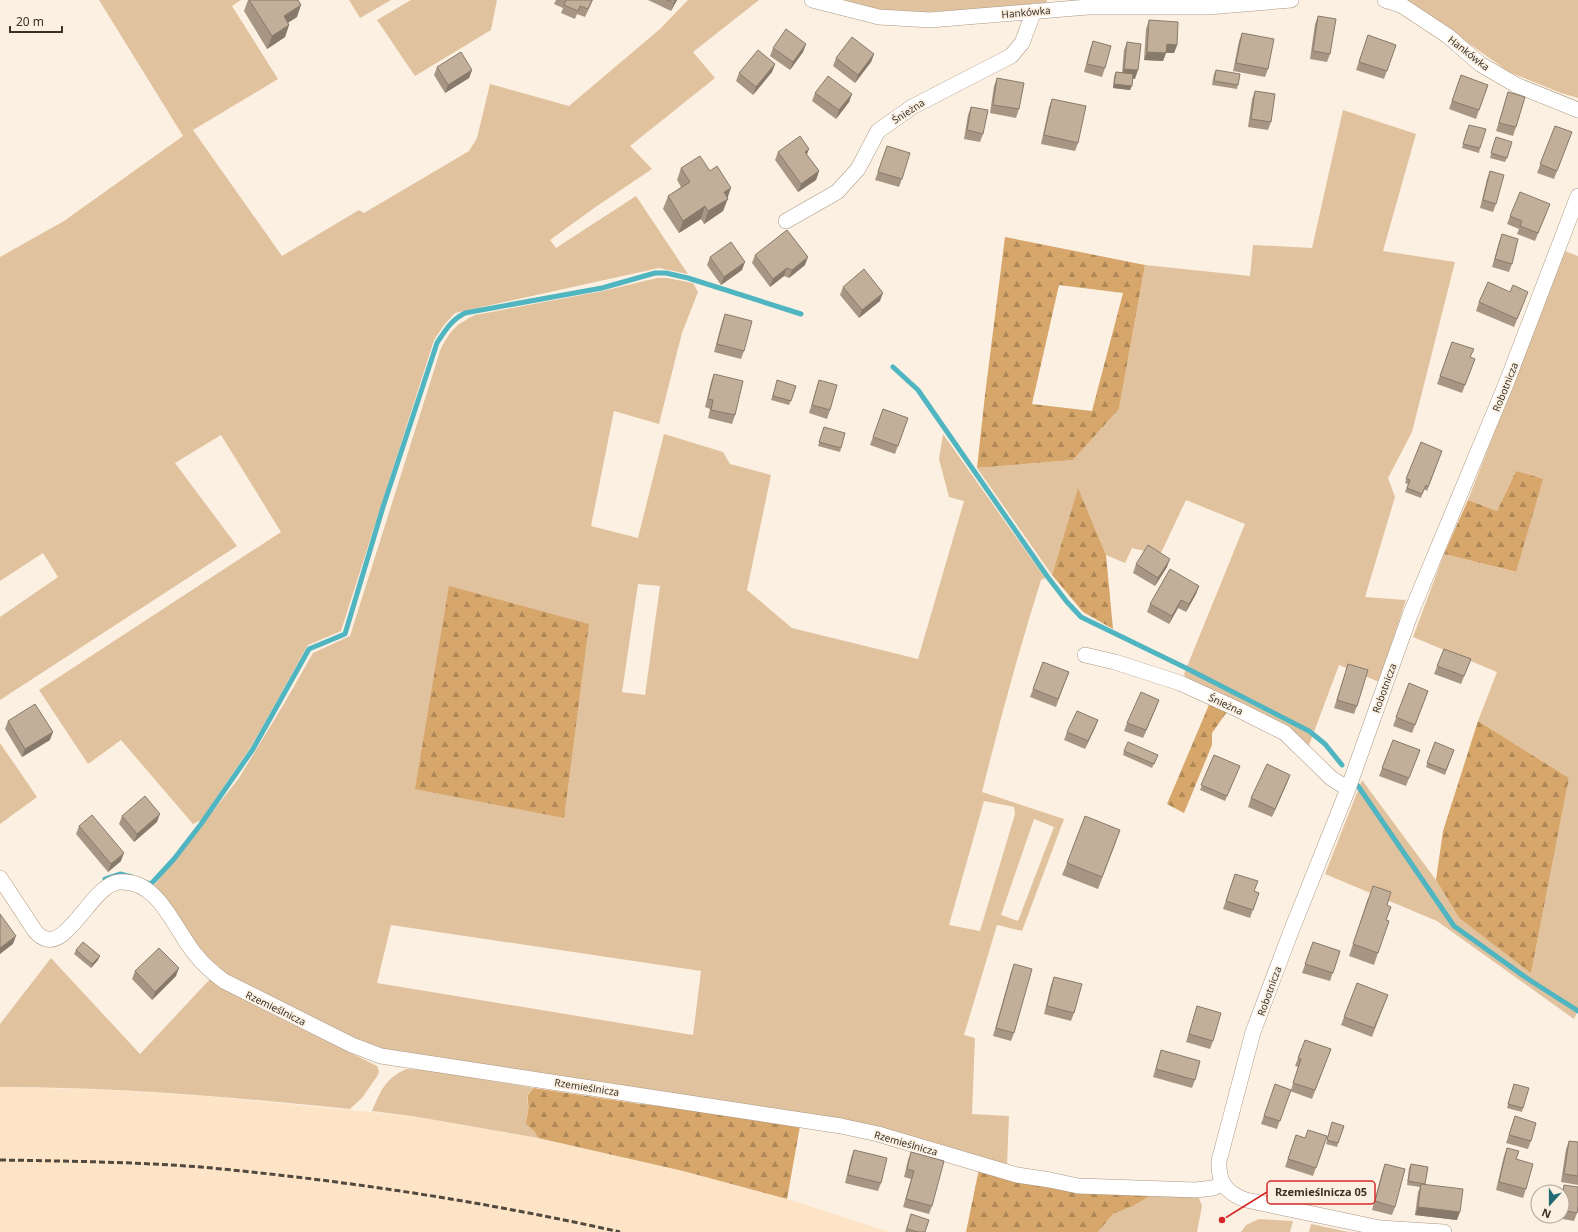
<svg xmlns="http://www.w3.org/2000/svg" width="1578" height="1232" font-family="'Noto Sans',sans-serif">
<style>
.built{fill:#fee4c7}
.green{fill:#e1c29e;fill-rule:evenodd}
.forest{fill:url(#forest-firs);fill-rule:evenodd}
.lines{fill:none;stroke-linecap:round;stroke-linejoin:round}
.stream{stroke:#4fb5c0;stroke-width:5}
.minor-casing{stroke:#ab9883;stroke-width:16}
.minor{stroke:#fff;stroke-width:15}
.rail{stroke:#51483e;stroke-width:3;stroke-dasharray:6 3;stroke-linecap:butt}
.wall{fill:#a79684}
.shaded-wall{fill:#887a6b}
.building{fill:#c2af99;stroke:#887a6b}
.labels{text-anchor:middle;stroke-width:3.5;stroke-linejoin:round;paint-order:stroke}
.street-label{font-size:10px;fill:#393128;stroke:#fcf0e2}
.leader{fill:none;stroke:#d62828;stroke-width:1.5}
.callout-dot{fill:#d62828;stroke:#fcf0e2;stroke-width:1.5}
.callout{fill:#fcf0e2;stroke:#d62828;stroke-width:1.5}
.callout-label{font-size:11px;text-anchor:middle;font-weight:bold;fill:#393128}
</style>
<defs>
<pattern id="forest-firs" width="22" height="20" patternUnits="userSpaceOnUse"><rect width="22" height="20" fill="#d7a66b"/><path d="M5 1l3.5 6h-7zM16 11l3.5 6h-7z" fill="#af8858"/></pattern>
</defs>
<rect width="100%" height="100%" fill="#fcf0e2"/>
<path class="built" d="M0 1087 114 1090 204 1096 412 1116 532 1137 683 1171 787 1199 890 1232H0Z"/>
<path class="green" d="M99 0H241L232 6 278 79 193 130 282 256 359 210 364 213 469 151 477 138 490 84 569 106 660 29 688 0H759L693 52 715 78 630 146 652 169 597 206 550 240 556 248 636 196 688 274 659 268 455 313 444 325 434 340 341 631 308 645 252 745 201 820 193 824 121 740 88 764 39 690 281 532 221 435 175 463 237 546 0 700V617L58 577 43 553 0 581V257L64 221 183 136Z
M349 0H391L360 18Z
M411 0H497L491 30 415 76 377 20Z
M834 0H1047L1046 3C976 9 903 21 834 0Z
M1403 0H1578V98L1561 93 1509 72 1464 40Z
M1343 110 1416 134 1383 251 1455 262 1412 432 1388 478 1395 497 1365 597 1406 600 1379 682 1339 665 1308 748 1187 680 1184 674 1245 524 1186 500 1160 555 1132 548 1125 563 1106 555 1078 489 1052 575 977 468 1073 460 1119 409 1145 265 1250 276 1253 245 1312 248Z
M1565 251 1578 256V1011L1574 1019 1437 921 1325 874 1362 780 1436 880 1459 918 1531 972 1569 778 1478 721 1497 672 1413 637 1444 554 1515 572 1516 471 1497 511 1468 500Z
M657 278H667L693 283 698 292 682 333 659 424 614 411 591 526 638 538 664 434 723 452 730 464 771 475 747 590 792 628 918 659 964 501 949 497 939 459 943 434 1045 578 1041 580C1019 650 1000 720 982 792L1064 819 1022 931 997 925 964 1035 975 1038 972 1114 1009 1116 1007 1165 888 1129 821 1116 393 1052 364 1045 228 977 205 957 153 887 239 778 285 702 313 653 350 636 441 348C452 329 455 325 475 315L603 291ZM638 584 660 586 645 695 622 692ZM984 801 1014 807 1015 814 980 931 949 925ZM1034 819 1054 827 1018 921 1001 915ZM391 925 701 971 693 1035 377 983Z
M0 743 37 797 0 824Z
M51 958 140 1054 210 979 262 1009 377 1066 379 1071 378 1075 362 1098 350 1109C234 1097 117 1087 0 1087V1024Z
M406 1069 428 1070 534 1088C523 1097 529 1098 528 1110 527 1115 526 1118 526 1123L534 1131 538 1138 412 1116 372 1111C381 1090 385 1079 406 1069Z
M1157 1192 1199 1198 1202 1206 1197 1232H1098L1113 1214 1133 1206Z
M1259 1219 1293 1221 1290 1232H1241L1246 1225Z
M1311 1224 1349 1232H1309Z"/>
<path class="forest" d="M1005 237 1145 265 1119 409 1073 460 977 468 985 395ZM1059 285 1123 293 1092 411 1032 404Z
M1516 471 1543 479 1516 572 1444 554 1468 500 1497 511Z
M1078 488 1106 555 1113 629 1083 612 1052 575Z
M449 586 589 624 564 818 415 789Z
M1211 700 1229 709 1212 733V745L1184 813 1167 804Z
M1478 721 1569 778 1531 973 1459 918 1436 880 1443 831Z
M534 1088 640 1104 692 1109 800 1126 787 1199 683 1171 538 1138 534 1131 526 1124C526 1119 527 1116 528 1111 530 1099 523 1098 534 1088Z
M979 1169 1157 1192 1133 1206 1113 1214 1098 1232H966Z"/>
<g class="lines">
<path class="stream" d="M893 367 918 390 1047 576 1067 602 1081 617 1186 668 1309 731 1325 744 1342 765
M1358 786 1454 926 1528 979 1578 1011
M105 879 120 874 132 877
M145 882 151 884 174 859 201 824 253 749 309 649 345 634 383 507 437 343C445 331 451 320 465 313L602 288 655 273H666L688 278 801 314"/>
<defs>
<path id="minor" d="M812 0 879 17 930 20 1088 7H1208L1291 0
M1385 0 1401 5 1448 36 1480 64 1516 85 1578 110
M786 221 837 192 858 169 878 131 912 107 1011 56 1022 43 1034 11
M1085 655 1115 662 1180 683 1237 709 1285 733 1331 778 1348 789
M0 878 35 931C37 933 39 936 42 937 67 953 92 884 119 882 159 879 174 929 195 954 203 964 213 973 224 981L352 1045 381 1056 841 1126 878 1134 1017 1175 1050 1180 1078 1186 1196 1190 1213 1188 1223 1183
M1444 1232 1380 1228 1246 1200C1226 1193 1218 1182 1219 1161L1253 1032 1290 934 1348 789 1410 615 1506 384 1578 196"/>
</defs>
<use href="#minor" class="minor-casing"/>
<use href="#minor" class="minor"/>
<path class="rail" d="M0 1160C67 1161 134 1162 201 1167 342 1180 482 1201 620 1232"/>
</g>
<path class="wall" d="M248 0H298L297 17 288 23 289 25 285 37 267 49 244 11Z
M556 0H593L585 17 577 14 575 19 561 13 563 8 554 4Z
M648 0H677L671 11Z
M1318 16 1330 54 1327 62 1310 59 1315 24Z
M1149 20 1177 45 1174 53H1166L1163 61 1144 60 1146 29Z
M1242 33 1268 69 1265 77 1233 71 1239 41Z
M1368 35 1396 45 1384 79 1356 70Z
M1093 41 1105 68 1102 77 1084 72 1090 49Z
M1127 42 1135 79 1133 78 1130 90 1113 88 1114 76 1116 72 1122 73 1124 50Z
M806 44 803 52 790 70 770 56 773 48Z
M874 54 871 62 855 83 833 66 836 58Z
M775 64 772 72 753 95 736 81 739 73Z
M437 67 472 70 469 78 445 93 434 75Z
M1216 70 1238 85 1237 89 1212 85 1214 74Z
M1461 75 1488 85 1476 119 1449 109Z
M997 78 1019 109 1016 118 990 113 994 86Z
M1255 91 1271 122 1268 130 1248 127 1252 99Z
M1508 92 1516 127 1513 136 1496 131Z
M815 93 852 94 849 102 836 119 812 101Z
M1052 99 1078 143 1075 151 1041 144 1049 107Z
M971 107 983 134 980 142 964 139 968 115Z
M1555 126 1572 132 1554 179 1537 173Z
M1467 129 1480 148 1479 153 1462 148Z
M1494 142 1507 158 1505 162 1490 158Z
M887 146 902 179 899 187 875 180Z
M778 152 807 155 819 171 816 180 798 192 775 160Z
M681 168 728 199 723 211 704 224 701 219 679 233 663 209 668 196 681 187 677 180Z
M1490 171 1496 204 1493 212 1480 208 1487 179Z
M1547 212 1535 241 1517 234 1519 229 1507 224 1510 216Z
M1502 234 1512 264 1509 272 1492 267 1499 242Z
M755 255 805 265 789 278 784 276 770 287 752 263Z
M710 257 742 270 721 285 707 265Z
M843 287 880 301 859 318 840 295Z
M1525 300 1514 327 1476 311 1479 302Z
M725 314 744 351 741 359 714 352 722 322Z
M1452 342 1471 358 1475 359 1462 393 1437 384Z
M714 374 735 415 732 424 708 418 710 409 705 407 711 382Z
M819 380 830 410 827 419 809 413Z
M776 385 796 386 789 405 771 400Z
M883 409 908 418 895 454 870 445Z
M824 427 841 448 840 452 818 446Z
M1421 442 1442 451 1427 491 1424 489 1421 498 1405 492 1408 484 1405 483Z
M1136 564 1167 567 1155 586 1133 573Z
M1199 586 1196 594 1186 612 1178 608 1169 624 1147 612 1150 604Z
M1444 649 1471 659 1461 684 1434 674Z
M1043 662 1069 672 1056 707 1030 697Z
M1348 664 1357 706 1354 714 1334 708Z
M1409 683 1428 691 1412 733 1393 726Z
M1156 708 1143 738 1124 731 1127 723Z
M1098 720 1085 749 1064 740 1067 732Z
M8 721 50 740 22 757 5 729Z
M1393 740 1420 750 1406 786 1379 776Z
M1435 742 1454 750 1445 775 1426 767Z
M1124 751 1158 755 1152 768 1123 755Z
M1214 755 1240 766 1225 801 1200 790Z
M1290 775 1287 783 1272 817 1248 807 1251 798Z
M122 816 157 822 134 842 119 824Z
M79 826 121 861 108 872 76 834Z
M1116 842 1098 889 1062 875 1067 863Z
M1235 874 1254 891 1259 893 1250 918 1223 909Z
M1368 898 1387 905 1378 953 1374 965 1349 956Z
M1313 942 1340 951 1330 981 1302 973Z
M76 950 98 960 91 968 74 954Z
M1014 964V1033L1011 1041 993 1036 1011 972Z
M135 971 176 976 152 1000 132 979Z
M1054 977 1074 1013 1071 1021 1044 1014 1051 985Z
M1357 983 1388 995 1372 1037 1341 1025Z
M1197 1006 1213 1041 1210 1049 1186 1042Z
M1305 1040 1331 1049 1312 1099 1290 1091 1277 1129 1261 1124 1275 1084 1291 1090 1298 1067 1295 1066Z
M1161 1050 1195 1080 1192 1088 1153 1077Z
M1514 1084 1523 1108 1522 1112 1507 1108Z
M1515 1116 1531 1141 1528 1149 1506 1143Z
M1344 1126 1337 1147 1326 1144 1331 1127Z
M1296 1135 1305 1138 1327 1136 1313 1176 1285 1167Z
M1569 1141 1578 1142V1185L1561 1182 1566 1149Z
M1507 1148 1516 1159 1526 1189 1523 1198 1496 1190 1504 1156Z
M854 1150 881 1183 878 1191 845 1183 851 1158Z
M911 1152 932 1206 929 1214 903 1207 911 1179 904 1177 908 1160Z
M1385 1164 1395 1207 1392 1215 1372 1210 1382 1172Z
M1411 1164 1428 1167 1424 1184 1457 1220 1415 1215 1418 1192 1420 1187 1407 1185 1409 1168Z
M1564 1185 1577 1213 1574 1221 1557 1218V1216H1562V1192Z
M911 1214 925 1232H905Z"/>
<path class="shaded-wall" d="M675 0H677L671 11 674 3Z
M301 5 297 17 279 28 284 16Z
M289 25 285 37 267 49 272 36Z
M806 44 803 52 790 70 793 62Z
M1167 44 1177 45 1174 53H1164Z
M1147 52 1166 53 1163 61 1144 60Z
M874 54 871 62 855 83 858 75Z
M775 64 772 72 753 95 756 87Z
M1124 69 1138 70 1135 79 1121 77Z
M472 70 469 78 445 93 448 85Z
M1114 84 1132 86 1130 90 1113 88Z
M852 94 849 102 836 119 839 110Z
M809 149 806 157 805 152Z
M819 171 816 180 798 192 801 184Z
M731 188 723 211 704 224 708 211 724 192Z
M705 206 701 219 679 233 683 221Z
M808 257 805 265 789 278 792 270Z
M745 262 742 270 721 285 724 277Z
M787 268 784 276 770 287 773 279Z
M883 293 880 301 859 318 862 310Z
M1170 559 1167 567 1155 586 1158 578Z
M1199 586 1196 594 1186 612 1189 604Z
M1181 600 1178 608 1169 624 1172 616Z
M1159 700 1156 708 1143 738 1146 730Z
M1098 720 1095 728 1085 749 1088 741Z
M53 732 50 740 22 757 25 749Z
M1290 775 1287 783 1272 817 1275 809Z
M160 814 157 822 134 842 137 834Z
M124 853 121 861 108 872 111 864Z
M16 936 13 944 0 954V948Z
M100 956 98 960 91 968 92 964Z
M179 968 176 976 152 1000 155 992Z
M1418 1207 1460 1212 1457 1220 1415 1215Z"/>
<path class="building" d="M249 0H298L301 5 284 16 289 25 272 36Z
M566 0H592L588 9 580 6 578 11 564 5Z
M667 0H675L674 3Z
M1318 16 1336 19 1330 54 1313 51Z
M1149 20 1178 22 1177 45 1167 44 1166 53 1147 52Z
M786 29 806 44 793 62 773 48Z
M1242 33 1274 39 1268 69 1236 63Z
M1368 35 1396 45 1387 71 1359 62Z
M852 37 874 54 858 75 836 58Z
M1093 41 1111 46 1105 68 1087 64Z
M1127 42 1141 44 1138 70 1124 69Z
M758 50 775 64 756 87 739 73Z
M461 52 472 70 448 85 437 67Z
M1216 70 1240 74 1238 85 1214 81Z
M1116 72 1133 74 1132 86 1114 84Z
M1461 75 1488 85 1479 110 1452 101Z
M828 76 852 94 839 110 815 93Z
M997 78 1024 83 1019 109 993 105Z
M1255 91 1275 94 1271 122 1251 119Z
M1508 92 1525 97 1516 127 1499 123Z
M1052 99 1086 106 1078 143 1044 135Z
M971 107 988 110 983 134 967 130Z
M1469 125 1486 129 1480 148 1463 144Z
M1555 126 1572 132 1557 171 1540 164Z
M800 136 809 149 805 152 819 171 801 184 778 152Z
M1496 137 1512 142 1507 158 1491 153Z
M887 146 910 153 902 179 878 172Z
M700 156 710 171 717 166 731 188 724 192 728 199 708 211 705 206 683 221 668 196 690 182 681 168Z
M1490 171 1504 175 1496 204 1483 200Z
M1520 192 1550 204 1538 233 1520 226 1522 221 1510 216Z
M787 230 808 257 792 270 787 268 773 279 755 255Z
M1502 234 1518 239 1512 264 1495 259Z
M731 242 745 262 724 277 710 257Z
M864 269 883 293 862 310 843 287Z
M1488 282 1510 292 1513 285 1528 292 1517 319 1479 302Z
M725 314 752 321 744 351 717 344Z
M1452 342 1474 349 1470 357 1475 359 1465 385 1440 376Z
M714 374 743 381 735 415 711 410 713 400 708 399Z
M777 380 796 386 791 401 773 396Z
M819 380 837 385 830 410 812 405Z
M883 409 908 418 898 446 873 437Z
M824 427 845 433 841 448 819 442Z
M1421 442 1442 451 1428 487 1426 485 1422 494 1407 488 1410 480 1406 479Z
M1148 545 1170 559 1158 578 1136 564Z
M1170 569 1199 586 1189 604 1181 600 1172 616 1150 604Z
M1444 649 1471 659 1464 676 1437 666Z
M1043 662 1069 672 1058 699 1033 689Z
M1348 664 1368 670 1357 706 1337 700Z
M1409 683 1428 691 1415 725 1396 717Z
M1141 692 1159 700 1146 730 1127 723Z
M35 704 53 732 25 749 8 721Z
M1077 711 1098 720 1088 741 1067 732Z
M1393 740 1420 750 1409 778 1382 768Z
M1128 742 1158 755 1154 764 1124 751Z
M1435 742 1454 750 1446 770 1427 763Z
M1214 755 1240 766 1227 796 1201 785Z
M1267 764 1290 775 1275 809 1251 798Z
M145 796 160 814 137 834 122 816Z
M92 815 124 853 111 864 79 826Z
M1085 816 1120 830 1102 877 1067 863Z
M1235 874 1258 881 1254 891 1259 893 1253 910 1226 901Z
M1373 886 1391 892 1387 905 1391 907 1386 920 1389 921 1378 953 1353 944Z
M0 914 16 936 0 948Z
M83 942 100 956 92 964 76 950Z
M1313 942 1340 951 1333 973 1305 964Z
M159 948 179 968 155 992 135 971Z
M1014 964 1032 969 1014 1033 996 1028Z
M1054 977 1082 984 1074 1013 1047 1006Z
M1357 983 1388 995 1374 1028 1344 1017Z
M1197 1006 1221 1013 1213 1041 1189 1034Z
M1305 1040 1331 1049 1315 1090 1293 1083 1301 1059 1298 1058Z
M1161 1050 1200 1061 1195 1080 1156 1069Z
M1275 1084 1291 1090 1280 1121 1264 1116Z
M1514 1084 1529 1088 1523 1108 1508 1104Z
M1515 1116 1536 1123 1531 1141 1509 1135Z
M1332 1122 1344 1126 1338 1143 1327 1140Z
M1308 1130 1327 1136 1316 1168 1288 1159 1296 1135 1305 1138Z
M1569 1141 1578 1142V1176L1564 1174Z
M1507 1148 1519 1151 1516 1159 1533 1164 1526 1189 1499 1182Z
M854 1150 887 1158 881 1183 848 1175Z
M911 1152 944 1161 932 1206 906 1199 914 1171 907 1169Z
M1385 1164 1405 1169 1395 1207 1375 1201Z
M1411 1164 1428 1167 1425 1184 1408 1181Z
M1421 1184 1463 1189 1460 1212 1418 1207Z
M1564 1185 1578 1187V1206L1577 1213 1562 1210V1198Z
M911 1214 929 1220 925 1232H918L907 1229Z"/>
<g class="labels">
<g class="street-label">
<text transform="translate(1026 12) rotate(-5)" y="4">Hankówka</text>
<text transform="translate(1469 53) rotate(38)" y="4">Hankówka</text>
<text transform="translate(908 111) rotate(-33)" y="4">Śnieżna</text>
<text transform="translate(1505 387) rotate(-68)" y="4">Robotnicza</text>
<text transform="translate(1384 688) rotate(-70)" y="4">Robotnicza</text>
<text transform="translate(1226 704) rotate(25)" y="4">Śnieżna</text>
<text transform="translate(1269 991) rotate(-70)" y="4">Robotnicza</text>
<text transform="translate(276 1008) rotate(26)" y="4">Rzemieślnicza</text>
<text transform="translate(587 1087) rotate(9)" y="4">Rzemieślnicza</text>
<text transform="translate(906 1143) rotate(16)" y="4">Rzemieślnicza</text>
</g>
</g>
<path class="leader" d="M1222 1220L1267 1192"/>
<circle class="callout-dot" cx="1222" cy="1220" r="4"/>
<rect class="callout" x="1267" y="1181" width="108" height="23" rx="4"/>
<g class="callout-label">
<text x="1321" y="1196">Rzemieślnicza 05</text>
</g>
<g transform="translate(1550 1204) rotate(201)"><circle r="19" fill="#fcf0e2" stroke="#aea498"/>
<path d="M0-3L7 15L0 10L-7 15Z" fill="#206b73"/>
<text y="-6" font-size="11" font-weight="bold" text-anchor="middle" fill="#393128">N</text>
</g>
<path d="M10 26v6h52v-6" fill="none" stroke="#393128" stroke-width="2"/>
<text x="16" y="26" font-size="12" fill="#393128" stroke="#fcf0e2" stroke-width="3" paint-order="stroke">20 m</text>
</svg>
